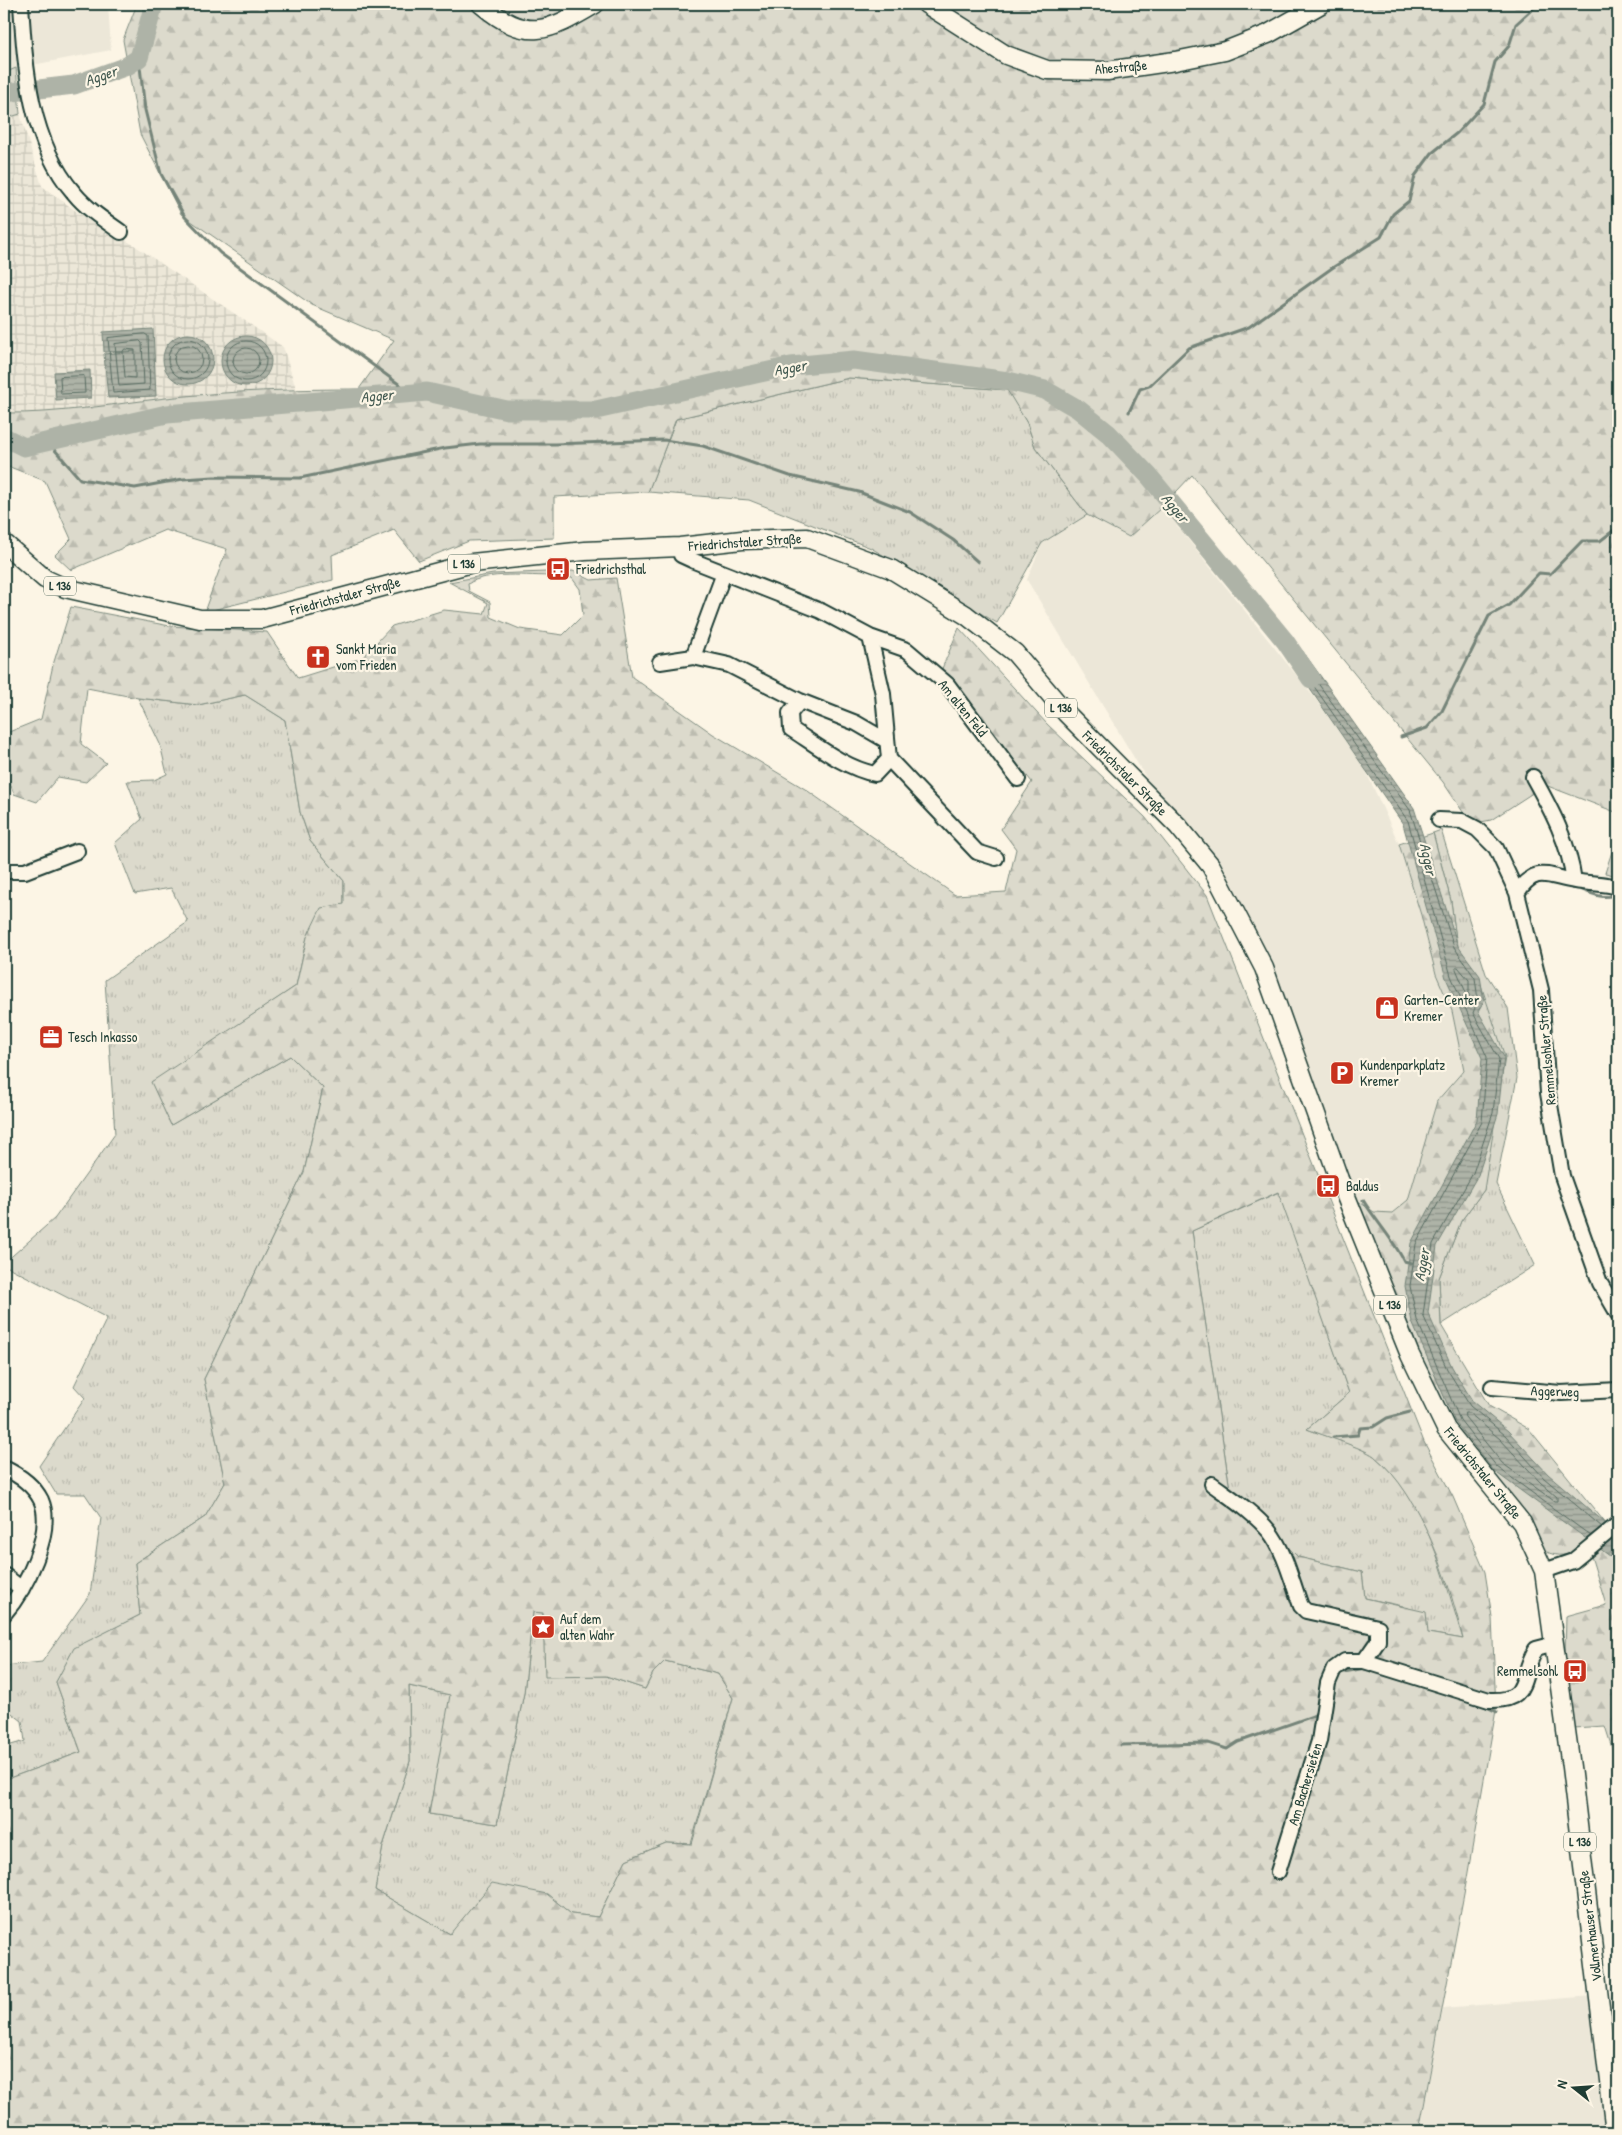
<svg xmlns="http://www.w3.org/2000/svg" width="1622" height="2135" font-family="'Patrick Hand',sans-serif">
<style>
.built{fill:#ece7d8}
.industrial{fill:url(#industrial-grid)}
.grass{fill:url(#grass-tufts);stroke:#7e8c80}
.forest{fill:url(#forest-firs);stroke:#7e8c80;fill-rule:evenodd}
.water{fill:url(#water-rules);stroke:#758479}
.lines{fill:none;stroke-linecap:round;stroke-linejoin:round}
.shore{stroke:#586c62;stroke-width:1}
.stream{stroke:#758479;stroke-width:3}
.river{stroke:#aeb3a7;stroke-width:19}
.minor-casing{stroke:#1f3d34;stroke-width:18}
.major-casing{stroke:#1f3d34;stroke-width:21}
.minor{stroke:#fcf5e5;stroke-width:14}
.major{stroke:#fcf5e5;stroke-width:18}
.rail-casing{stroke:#1f3d34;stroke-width:5}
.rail{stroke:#fcf5e5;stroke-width:3;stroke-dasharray:9;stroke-linecap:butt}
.labels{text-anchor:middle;stroke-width:4.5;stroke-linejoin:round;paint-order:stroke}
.shield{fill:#fcf5e5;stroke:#617469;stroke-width:1}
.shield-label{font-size:12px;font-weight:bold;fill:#1f3d34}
.street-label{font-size:14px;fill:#1f3d34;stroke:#fcf5e5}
.poi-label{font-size:14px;fill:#1f3d34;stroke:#fcf5e5;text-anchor:start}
.water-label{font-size:15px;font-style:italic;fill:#435a51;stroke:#fcf5e5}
</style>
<defs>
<pattern id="industrial-grid" width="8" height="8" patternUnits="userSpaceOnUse" patternTransform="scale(1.25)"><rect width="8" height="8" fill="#ece7d8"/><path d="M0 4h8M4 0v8" fill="none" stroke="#cac7ba"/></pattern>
<pattern id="grass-tufts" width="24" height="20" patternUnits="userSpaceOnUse" patternTransform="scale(1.25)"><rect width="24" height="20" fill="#dcdacc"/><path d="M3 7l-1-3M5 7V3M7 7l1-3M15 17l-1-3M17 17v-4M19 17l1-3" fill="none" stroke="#bcbcb0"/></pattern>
<pattern id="forest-firs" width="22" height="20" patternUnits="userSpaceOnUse" patternTransform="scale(1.25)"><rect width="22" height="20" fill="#dcdacc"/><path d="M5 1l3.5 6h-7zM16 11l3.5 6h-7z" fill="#bcbcb0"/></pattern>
<pattern id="water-rules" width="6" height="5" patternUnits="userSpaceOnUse" patternTransform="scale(1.25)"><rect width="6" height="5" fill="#aeb3a7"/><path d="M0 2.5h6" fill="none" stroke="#8d9389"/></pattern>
</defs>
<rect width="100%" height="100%" fill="#fcf5e5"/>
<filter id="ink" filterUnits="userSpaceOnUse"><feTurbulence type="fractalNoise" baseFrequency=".02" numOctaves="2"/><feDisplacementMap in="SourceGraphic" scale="10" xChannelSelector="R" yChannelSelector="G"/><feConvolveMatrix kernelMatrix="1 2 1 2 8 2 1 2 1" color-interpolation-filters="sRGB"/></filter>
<g filter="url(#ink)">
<path class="built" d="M4 4H108L111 50 22 67 4 73Z
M1162 507 1317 701 1364 767 1399 844 1421 915 1436 974 1452 1011 1464 1070 1437 1101 1408 1200 1392 1213 1374 1212 1358 1201 1280 986 1241 907 1153 789 1027 580 1042 543 1087 515 1129 537Z
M1605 1995 1618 2131H1419L1443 2008Z"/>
<path class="industrial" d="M20 114 42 186 80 214 134 245 283 347 296 389 167 398 41 414 4 413V119Z"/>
<path class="grass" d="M849 378 1008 390 1027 423 1035 447 1087 515 1042 543 997 623 871 548 749 500 648 492 676 419Z
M245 695 285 720 300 812 310 841 344 881V904L307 937 296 986 152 1083 171 1125 290 1056 323 1088 304 1172 204 1379 225 1483 205 1517 135 1563 140 1615 74 1649 56 1682 81 1752 4 1780V1747L25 1741 22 1721 4 1707V1666L42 1662 90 1594 101 1518 85 1494H56L39 1466 85 1398 74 1386 107 1318 4 1265V1263L55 1218 115 1134 105 980 188 922 171 888 135 894 115 843 142 819 127 781 154 780 167 774 160 744 138 698 198 705Z
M1441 830 1486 974 1508 1008 1517 1078 1496 1184 1535 1265 1441 1325 1439 1278 1461 1221 1484 1190 1457 947 1451 901 1433 833Z
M1279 1192 1349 1393 1307 1429C1323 1435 1362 1447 1374 1456 1428 1501 1443 1576 1463 1639L1428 1633 1403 1606 1365 1598 1362 1572 1298 1557 1230 1490 1192 1231Z
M533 1612 543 1613 546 1676H606L645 1689 653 1673 665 1661 718 1674 733 1698 691 1844 666 1843 626 1860 598 1917 571 1914 547 1894 450 1934 375 1890 383 1846 410 1761 409 1686 451 1695 429 1814 497 1824 524 1693Z"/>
<path class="forest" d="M137 4H1618V813L1545 785 1491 820 1471 824 1443 782 1192 475 1162 507 1129 537 1087 515 1035 447 1027 423 1007 390 849 378 676 419 648 492 554 497V538L469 541 419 561 394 530 332 555 333 580 204 612 227 549 165 530 71 570 55 555 71 539 45 481 10 467 4 470V413C59 414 112 404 166 398 230 391 295 389 359 389L394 340 312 305 181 214 140 134 123 40Z
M16 68 20 114 4 119V73Z
M573 571 591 580 616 578 632 677 713 734 805 789 955 895 1006 892 1016 849 1001 829 1032 782 941 671 959 628 1047 724 1145 817 1207 895 1424 1442 1453 1497 1485 1572 1492 1617 1496 1710 1467 1878 1419 2131H4V1780L81 1752 56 1682 74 1648 140 1615 135 1563 205 1517 225 1483 204 1379 304 1172 323 1088 290 1056 171 1125 151 1082 296 986 307 937 321 908 344 904V881L310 841 300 812 285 720 245 695 198 705 138 698 87 688 81 744 106 763 86 782 58 777 37 802 14 794 4 767V734L41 719 53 665 71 607 170 626 267 632 298 678 362 658 392 626 444 610 484 614 488 603 449 582 493 574ZM553 576 572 578 580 589 583 615 563 635 520 629 491 617 490 602 469 591 468 584C485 571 530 576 553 576ZM1278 1192 1349 1393 1307 1429C1322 1435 1363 1448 1374 1456 1422 1495 1449 1581 1463 1639L1428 1633 1426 1612 1365 1598 1362 1572 1298 1557 1230 1490 1192 1231ZM533 1612 543 1613 545 1677 606 1676 645 1689 653 1673 665 1661 718 1674 733 1698 692 1844 666 1843 626 1860 598 1917 571 1914 547 1894 492 1883 450 1934 375 1890 383 1846 410 1761 409 1686 450 1695 429 1814 497 1824 524 1693Z
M1433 833 1451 901 1457 947 1480 982 1505 1057 1484 1190 1461 1221 1439 1278 1441 1325 1489 1406 1529 1429 1607 1525C1588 1541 1570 1565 1545 1551L1449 1423 1387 1278 1358 1201 1374 1212 1392 1213 1408 1200 1437 1101 1464 1070 1452 1011 1436 974 1421 915 1399 844Z
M1618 833V876L1605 873Z
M1618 1533V1767L1605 1726 1573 1728 1565 1655 1566 1616 1606 1605 1591 1556Z"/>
<path class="water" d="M153 329 156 396 108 398 104 354 135 351 104 352 103 332Z
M163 359a25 25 0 1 1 50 0a25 25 0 1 1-50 0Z
M221 361a25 25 0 1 1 50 0a25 25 0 1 1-50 0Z
M90 370 91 398 56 400 54 372Z
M1302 650 1414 808 1458 946 1480 976 1484 1001 1478 1011 1504 1057 1498 1114 1478 1175 1437 1246 1428 1313 1452 1367 1473 1402 1508 1431 1548 1474 1618 1534V1562L1494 1471 1455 1422 1412 1322 1405 1286 1411 1243 1477 1120 1482 1058 1446 978 1403 824 1292 663Z"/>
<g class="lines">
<path class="shore" d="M145 334 148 336 150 390 113 393 108 338Z
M168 359a20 20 0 1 1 40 0a20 20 0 1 1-40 0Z
M140 341 142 343 144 384 119 386 115 344Z
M226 361a20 20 0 1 1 40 0a20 20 0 1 1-40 0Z
M174 359a14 14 0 1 1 28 0a14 14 0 1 1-28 0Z
M233 361a13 13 0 1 1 26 0a13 13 0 1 1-26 0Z
M125 349 135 350V378L125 377 123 352Z
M84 376 85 393 61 394 60 377Z
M1458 967 1469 980V996L1467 995 1456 969Z
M1465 1413H1469L1500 1439 1540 1482 1557 1497V1501H1554L1502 1463 1465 1417Z
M1591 1536 1497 1467 1460 1420 1417 1320 1410 1286 1416 1244 1482 1122 1487 1057 1451 976 1408 821 1299 665 1301 660 1410 810 1454 947 1475 978 1478 1000 1473 1013 1499 1059 1493 1113 1473 1173 1433 1244 1423 1315 1447 1369 1470 1406 1505 1435 1544 1478 1602 1527"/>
<path class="stream" d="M139 58 145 110 161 174 185 217 220 253 411 393
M1129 412 1140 389 1149 386 1189 348 1249 327 1332 268 1381 237 1393 214 1409 201 1415 176 1432 153 1457 133 1484 104 1495 62 1509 46 1516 24 1538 4
M48 442 80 479 135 488 183 479 214 477 300 478 445 448 480 444H555L664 440 703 446 790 476 859 492 910 512 953 540 978 562
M1401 737 1427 728 1442 711 1489 616 1509 605 1539 573 1550 574 1582 541H1600L1618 527
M1580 889C1593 894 1605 901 1618 893
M1363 1200C1375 1220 1393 1239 1404 1261L1412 1263
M1333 1437 1358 1435 1360 1428 1373 1427 1387 1418 1410 1412
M1339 1673 1365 1668
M1478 1703 1497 1712
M1121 1745 1208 1743 1227 1749 1238 1742 1313 1716 1319 1712"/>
<path class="river" d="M4 93 74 85 127 66 139 58 154 4
M4 437 24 447 167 414 427 392 507 410H596L791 366 854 360 1008 381 1045 390 1078 409 1109 434 1149 476 1285 641 1311 679"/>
<defs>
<path id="minor" d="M21 4C25 68 30 142 74 193 87 209 104 220 121 232
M680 547 681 555 694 561 821 611 870 637 907 650 947 684 1018 779
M870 637 883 694 889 759 977 852 996 858
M693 657 724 573
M660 662 693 657 729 665 800 701 790 713 791 729C816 745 845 768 875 774L889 759
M800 701 856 723 887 741
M1533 777C1552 811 1569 843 1574 881
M1439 820 1462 821 1477 829 1496 848 1517 893 1541 990 1548 1093 1562 1176 1600 1283 1618 1314
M4 871H25L77 851
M1517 893C1536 864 1548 877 1575 881 1590 884 1604 883 1618 887
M1492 1387 1561 1393 1618 1390
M4 1468C19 1475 33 1484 41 1500 55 1532 25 1590 4 1614
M1212 1484C1231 1498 1253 1512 1269 1531 1285 1551 1292 1582 1301 1606L1306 1611 1378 1627V1641L1364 1661
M1544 1571 1573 1561 1618 1524
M4 1575 22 1589
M1278 1872 1319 1741 1328 1683 1334 1669 1345 1661H1364L1489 1700C1531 1702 1519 1677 1536 1649L1555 1644"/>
<path id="major" d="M481 4C527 43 548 32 595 4
M926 4 1006 55 1047 70 1107 71 1175 61 1225 51 1268 34 1321 4
M4 543 45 579 65 588 200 619H262L472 563 585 551 680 547 742 540 807 538 891 569 966 615 1015 653 1066 713 1178 826 1211 866 1264 968 1339 1179 1410 1355 1446 1429 1522 1523 1544 1571 1571 1767 1615 2131"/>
</defs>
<use href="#minor" class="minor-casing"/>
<use href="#major" class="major-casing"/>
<use href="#minor" class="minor"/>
<use href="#major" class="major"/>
<defs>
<path id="rail" d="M4 2125 7 2131"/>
</defs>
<use href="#rail" class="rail-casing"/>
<use href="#rail" class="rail"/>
</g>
</g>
<defs>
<symbol id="bus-square" viewBox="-11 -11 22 22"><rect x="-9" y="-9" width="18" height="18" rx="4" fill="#c8321e" stroke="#fcf5e5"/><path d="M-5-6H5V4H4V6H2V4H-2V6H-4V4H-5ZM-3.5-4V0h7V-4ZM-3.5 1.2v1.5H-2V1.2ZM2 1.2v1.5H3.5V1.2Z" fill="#fff"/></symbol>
<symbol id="church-square" viewBox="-11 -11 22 22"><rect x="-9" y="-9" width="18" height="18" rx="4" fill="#c8321e" stroke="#fcf5e5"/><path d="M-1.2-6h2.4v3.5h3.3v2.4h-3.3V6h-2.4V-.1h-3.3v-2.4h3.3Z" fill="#fff"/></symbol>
<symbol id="shop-square" viewBox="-11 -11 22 22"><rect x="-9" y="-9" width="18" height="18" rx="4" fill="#c8321e" stroke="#fcf5e5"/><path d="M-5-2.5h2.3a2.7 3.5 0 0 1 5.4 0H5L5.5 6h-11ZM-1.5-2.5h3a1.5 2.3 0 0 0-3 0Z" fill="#fff"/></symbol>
<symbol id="office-square" viewBox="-11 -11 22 22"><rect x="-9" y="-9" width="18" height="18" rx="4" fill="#c8321e" stroke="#fcf5e5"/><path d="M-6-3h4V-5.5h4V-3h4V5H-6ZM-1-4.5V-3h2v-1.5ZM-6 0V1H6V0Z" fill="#fff"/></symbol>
<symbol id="parking-square" viewBox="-11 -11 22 22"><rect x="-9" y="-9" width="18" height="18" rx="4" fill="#c8321e" stroke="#fcf5e5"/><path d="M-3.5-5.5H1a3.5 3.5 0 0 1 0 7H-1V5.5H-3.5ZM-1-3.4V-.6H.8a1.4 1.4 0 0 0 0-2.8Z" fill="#fff"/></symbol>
<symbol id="sight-square" viewBox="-11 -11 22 22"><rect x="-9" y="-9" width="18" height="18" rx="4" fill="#c8321e" stroke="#fcf5e5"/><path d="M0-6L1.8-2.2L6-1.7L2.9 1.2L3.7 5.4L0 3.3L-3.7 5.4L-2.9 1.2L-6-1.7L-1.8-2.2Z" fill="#fff"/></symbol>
</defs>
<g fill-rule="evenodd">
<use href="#bus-square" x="544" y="555" width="28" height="28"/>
<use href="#church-square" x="304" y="643" width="28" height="28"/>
<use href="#shop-square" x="1373" y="994" width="28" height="28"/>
<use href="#office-square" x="37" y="1023" width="28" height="28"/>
<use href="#parking-square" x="1328" y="1059" width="28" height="28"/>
<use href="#bus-square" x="1314" y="1172" width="28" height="28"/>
<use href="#sight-square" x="529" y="1613" width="28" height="28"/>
<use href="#bus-square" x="1561" y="1657" width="28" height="28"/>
</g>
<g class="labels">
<g class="shield">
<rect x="448" y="554.5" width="32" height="19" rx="4"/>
<rect x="44" y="576.5" width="32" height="19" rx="4"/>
<rect x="1045" y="698.5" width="32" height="19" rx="4"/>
<rect x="1374" y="1295.5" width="32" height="19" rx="4"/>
<rect x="1564" y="1832.5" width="32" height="19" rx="4"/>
</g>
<g class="shield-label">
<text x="464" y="568">L 136</text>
<text x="60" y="590">L 136</text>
<text x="1061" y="712">L 136</text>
<text x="1390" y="1309">L 136</text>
<text x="1580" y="1846">L 136</text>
</g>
<g class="street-label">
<text transform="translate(1121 67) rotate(-5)" y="5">Ahestraße</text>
<text transform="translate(745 542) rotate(-4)" y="5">Friedrichstaler Straße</text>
<text transform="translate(345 596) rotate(-15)" y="5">Friedrichstaler Straße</text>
<text transform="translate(963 708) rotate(51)" y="5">Am alten Feld</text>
<text transform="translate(1125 773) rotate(45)" y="5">Friedrichstaler Straße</text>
<text transform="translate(1546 1050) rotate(-95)" y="5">Remmelsohler Straße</text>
<text transform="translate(1555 1391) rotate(2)" y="5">Aggerweg</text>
<text transform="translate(1483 1473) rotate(51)" y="5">Friedrichstaler Straße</text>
<text transform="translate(1305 1784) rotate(-73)" y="5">Am Bachersiefen</text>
<text transform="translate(1590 1926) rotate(-97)" y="5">Vollmerhauser Straße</text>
</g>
<g class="poi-label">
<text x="576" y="574">Friedrichsthal</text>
<text x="336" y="654">Sankt Maria<tspan x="336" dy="16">vom Frieden</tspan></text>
<text x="1404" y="1005">Garten-Center<tspan x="1404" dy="16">Kremer</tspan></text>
<text x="68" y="1042">Tesch Inkasso</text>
<text x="1360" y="1070">Kundenparkplatz<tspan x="1360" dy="16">Kremer</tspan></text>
<text x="1346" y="1191">Baldus</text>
<text x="560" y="1624">Auf dem<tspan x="560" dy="16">alten Wahr</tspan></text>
<text x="1558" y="1676" text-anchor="end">Remmelsohl</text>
</g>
<g class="water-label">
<text transform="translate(101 76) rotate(-19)" y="5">Agger</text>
<text transform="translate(790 368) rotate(-10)" y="5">Agger</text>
<text transform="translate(377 396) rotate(-5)" y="5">Agger</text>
<text transform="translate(1175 508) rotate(50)" y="5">Agger</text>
<text transform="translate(1428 859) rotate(78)" y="5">Agger</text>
<text transform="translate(1422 1265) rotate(-80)" y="5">Agger</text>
</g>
</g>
<rect width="1622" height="2135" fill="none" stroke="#fcf5e5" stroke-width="20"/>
<rect x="10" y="10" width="1602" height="2115" fill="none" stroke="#1f3d34" stroke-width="2" filter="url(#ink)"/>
<g transform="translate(1574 2088) rotate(287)" stroke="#fcf5e5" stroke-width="4" paint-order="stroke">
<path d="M0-4L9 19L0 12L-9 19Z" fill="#1f3d34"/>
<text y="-8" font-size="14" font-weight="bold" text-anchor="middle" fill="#1f3d34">N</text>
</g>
</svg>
